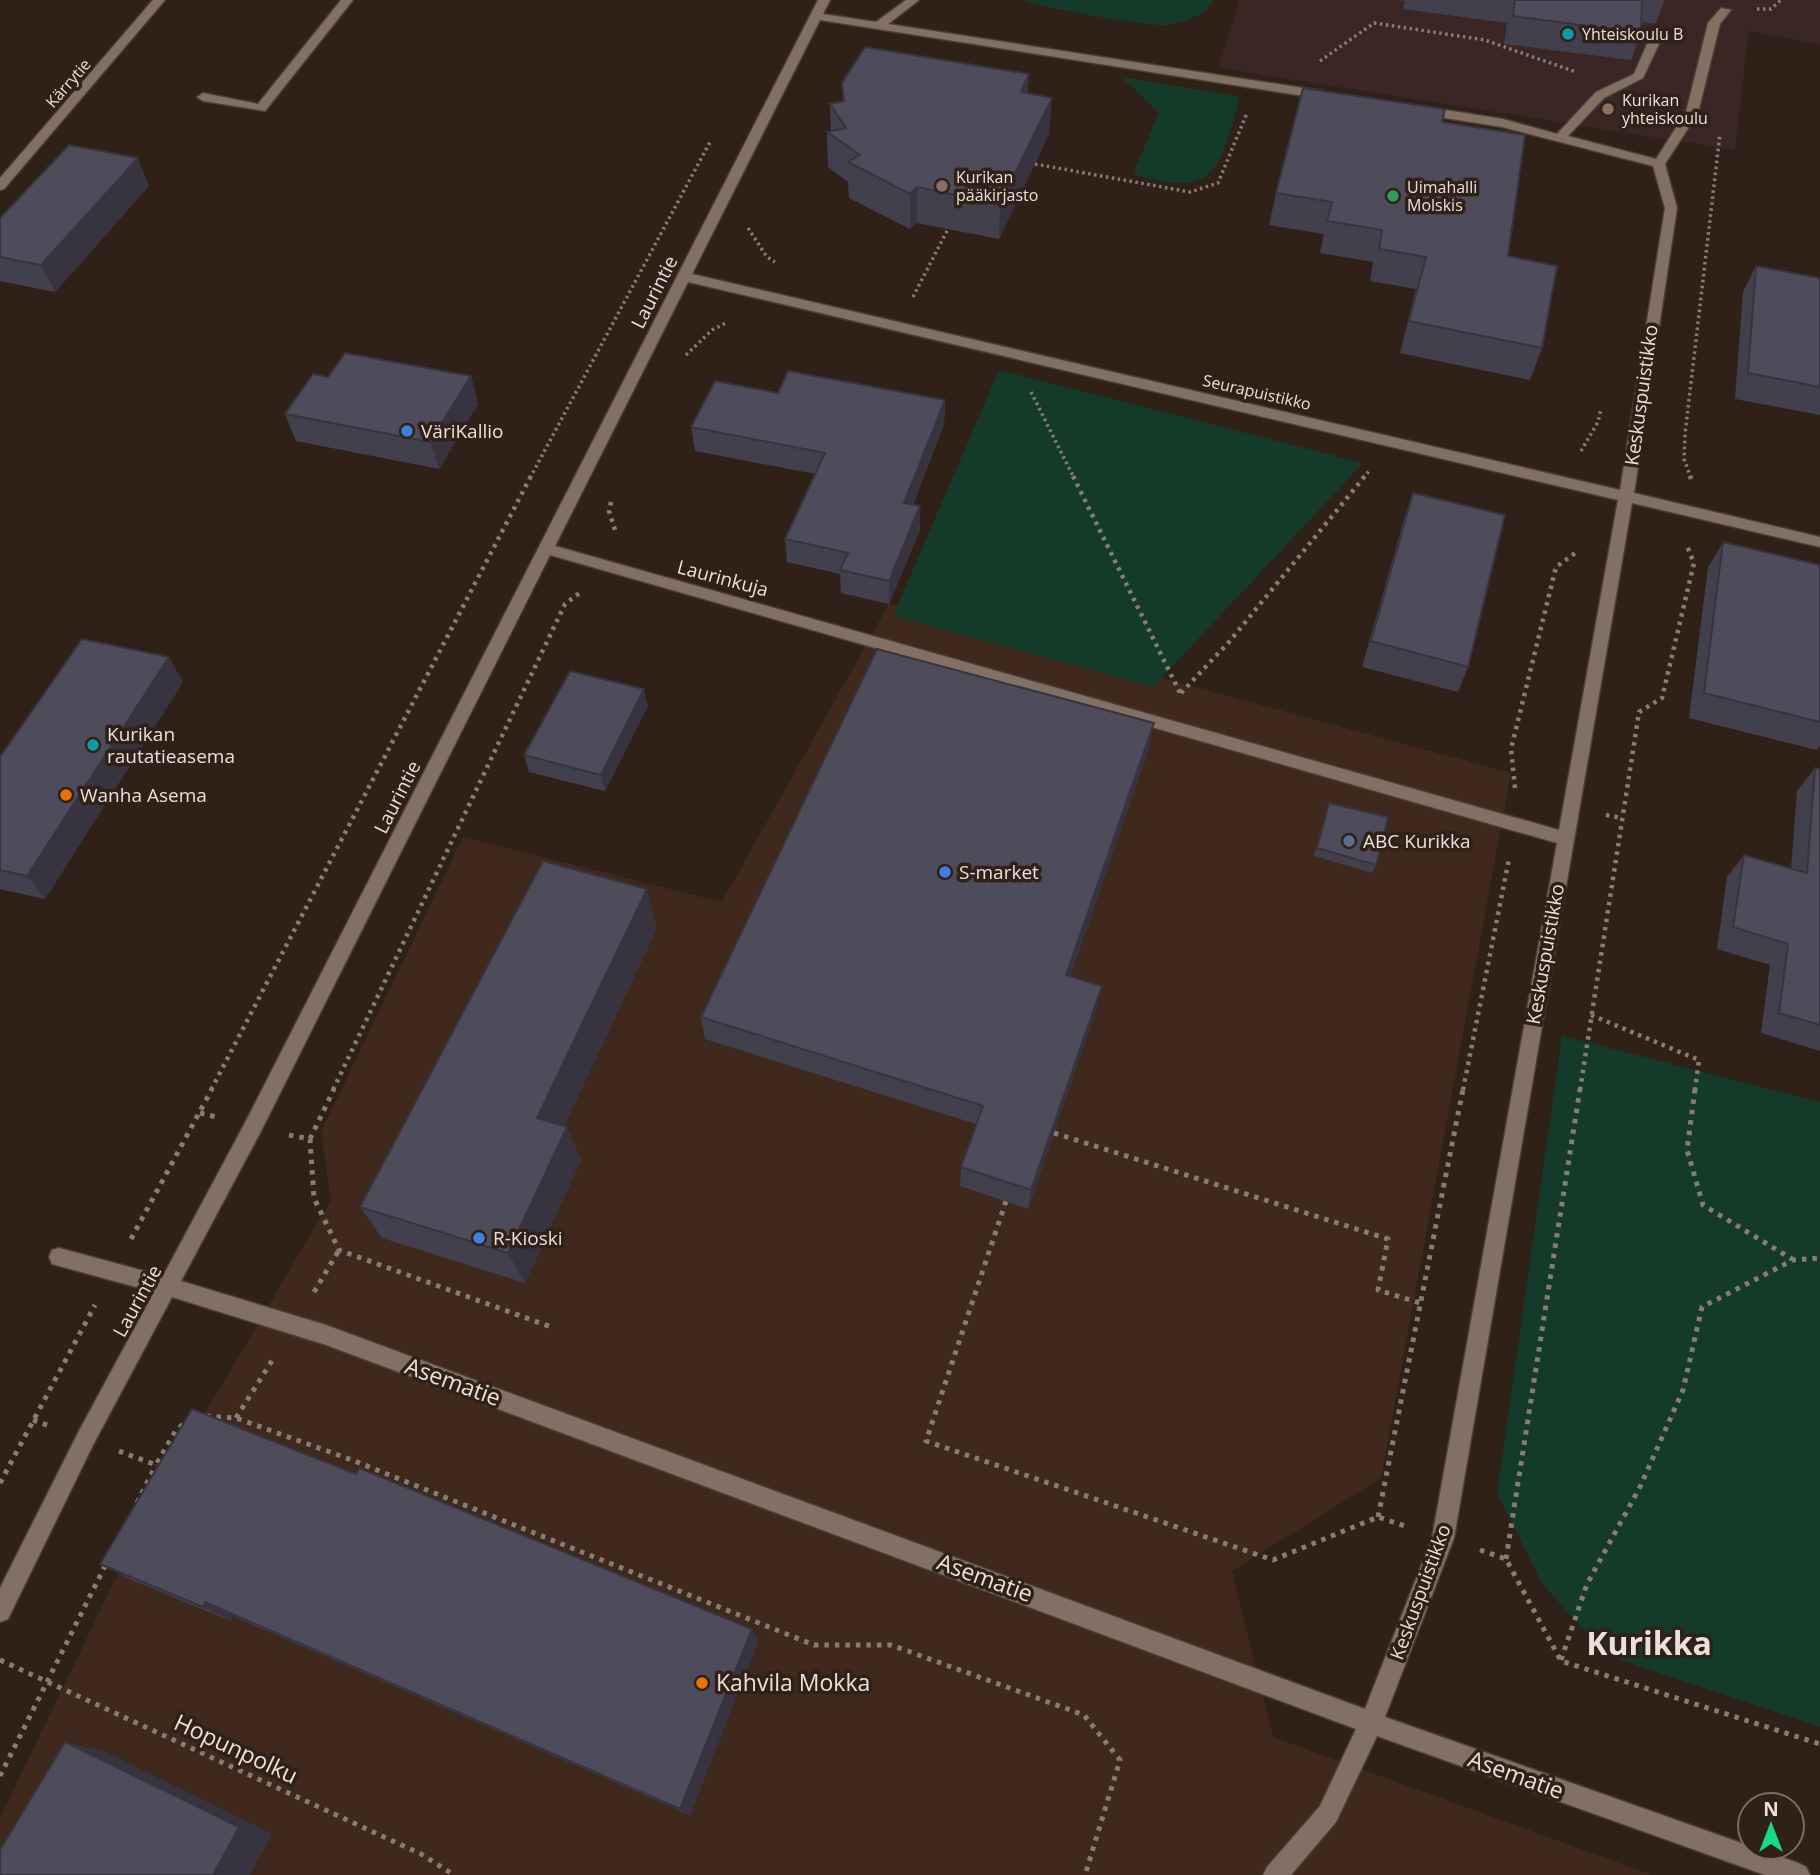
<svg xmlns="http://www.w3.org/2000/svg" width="1820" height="1875" font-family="'Open Sans',sans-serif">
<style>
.built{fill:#3e291c}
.education{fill:#3a2625}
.green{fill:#143b2a}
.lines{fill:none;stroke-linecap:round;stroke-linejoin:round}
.minor-casing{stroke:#4a3d36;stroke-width:3}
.path-far2{stroke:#897c75;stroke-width:3.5;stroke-dasharray:2.5 3.5;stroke-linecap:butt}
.path-far1{stroke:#897c75;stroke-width:4.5;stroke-dasharray:3.5 5;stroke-linecap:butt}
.path{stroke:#897c75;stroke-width:5;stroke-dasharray:4.5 6;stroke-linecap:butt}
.minor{fill:#827065;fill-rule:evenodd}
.wall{fill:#43404e}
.shaded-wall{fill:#373440}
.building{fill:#4e4b5b;stroke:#373440;stroke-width:2}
.culture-dot{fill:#0f9aa8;stroke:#302118;stroke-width:2.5}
.education-dot{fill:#8d6e63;stroke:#302118;stroke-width:2.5}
.leisure-dot{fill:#2e9e5b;stroke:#302118;stroke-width:2.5}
.shop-dot{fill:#3f7fe0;stroke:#302118;stroke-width:2.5}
.food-dot{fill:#e8710a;stroke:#302118;stroke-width:2.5}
.service-dot{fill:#5c6f8a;stroke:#302118;stroke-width:2.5}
.labels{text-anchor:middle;stroke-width:7;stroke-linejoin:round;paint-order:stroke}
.far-poi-label{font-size:16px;fill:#eadfd9;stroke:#302118;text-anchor:start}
.far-street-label{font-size:16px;fill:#eadfd9;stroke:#302118}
.street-label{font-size:19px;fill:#eadfd9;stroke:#302118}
.poi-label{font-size:19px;fill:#eadfd9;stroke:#302118;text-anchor:start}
.near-street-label{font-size:23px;fill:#eadfd9;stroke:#302118}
.near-poi-label{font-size:23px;fill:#eadfd9;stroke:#302118;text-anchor:start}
.near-district-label{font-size:32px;font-weight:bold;fill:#eadfd9;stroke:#302118}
</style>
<rect width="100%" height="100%" fill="#302118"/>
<path class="built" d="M889 604 1511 773 1381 1478 1232 1571 1273 1737 1652 1875H0V1818L112 1586 199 1424 331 1200 321 1132 463 837 722 902Z"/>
<path class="education" d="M1239 0H1820V44L1749 31 1735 150 1218 68Z"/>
<path class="green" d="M1023 0H1213C1208 16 1177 25 1161 25 1145 25 1034 7 1023 0Z
M1121 77 1240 97C1219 169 1218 200 1133 174L1159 112Z
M999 370 1363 463 1153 687 893 616Z
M1562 1036 1820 1102V1727L1606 1655 1542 1583 1497 1493Z"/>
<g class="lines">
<defs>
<path id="minor" d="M153 0H165L4 189 0 190V178Z
M341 0H353L265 111 203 101 197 97 203 93 258 104Z
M818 0H830L823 14 876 22 906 0H919L888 24 1323 91 1329 95 1323 99 820 20 692 274 1620 490 1665 208 1653 166 1502 127 1420 114 1414 110 1420 106 1503 119 1557 134 1596 92 1634 74 1647 44 1653 41 1659 44 1643 78 1604 98 1568 136 1656 159 1686 112 1708 23 1721 8 1731 10 1720 24 1698 113 1665 164 1677 208 1634 493 1820 537V547L1632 503 1454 1538 1385 1717 1798 1863 1806 1867 1810 1875H1765L1377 1736 1336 1822 1291 1875H1263L1267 1867 1320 1806 1356 1729 326 1345 172 1297 93 1445 8 1619 0 1622V1588L79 1431 154 1292 52 1264 49 1257 52 1250 59 1248 163 1276 246 1121ZM688 282 1618 500 1559 830 555 546ZM550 555 1557 843 1432 1538 1365 1709 326 1325 181 1281 260 1133Z"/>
</defs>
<use href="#minor" class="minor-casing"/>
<path class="path-far2" d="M1757 9H1771L1781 0
M1320 61 1374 23 1485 40 1576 72
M1035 164 1190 192 1218 183 1247 113
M748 228 767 257 775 262
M913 297 948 229
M686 355 712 330 728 322
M1031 392 1074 478
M1581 451 1598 422 1601 409
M530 478 710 142
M1363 478 1370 470
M1691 478 1684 459 1685 434 1720 134"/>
<path class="path-far1" d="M1073 476 1181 695
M1690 476 1691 479
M611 502 609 511 616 533
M1181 693 1229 642 1365 476
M1515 788 1511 749 1556 567 1578 551
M1606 815 1622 818
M1591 1015 1699 1060 1695 1090
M211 1090 531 476
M333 1090 565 604 581 592
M1463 1090 1509 859
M1580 1090 1639 712 1662 698 1694 563 1687 546"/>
<path class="path" d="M1695 1089 1687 1150 1703 1205 1792 1259
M200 1113 216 1117
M1054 1133 1388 1239 1378 1290 1420 1303
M289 1135 310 1139 314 1198 339 1250 554 1328
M310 1139 334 1089
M1006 1201 926 1441 1273 1560 1378 1517 1405 1526
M131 1239 212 1089
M314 1292 339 1250
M206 1416 236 1418 352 1460 814 1645H891L1084 1715 1120 1760 1085 1875
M236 1418 273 1359
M33 1420 52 1427
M119 1451 156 1465 176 1430 186 1422
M0 1483 95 1305
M137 1503 156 1465
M1378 1517 1463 1089
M1480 1550 1506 1559 1561 1661 1820 1744
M1506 1559 1580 1089
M0 1660 421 1854 454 1875
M1561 1660 1587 1584 1640 1487 1683 1390 1702 1307 1793 1260 1820 1258
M0 1776 106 1564"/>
<use href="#minor" class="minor"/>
</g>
<path class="wall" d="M1397 0H1665L1655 24 1641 22V33L1631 60 1504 44 1507 23 1403 9 1405 1Z
M842 83 1028 93 1049 134 999 239 917 223 910 229 849 198 848 182 828 167 827 132 831 131 830 104 843 101Z
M1442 122 1508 256 1542 348 1530 380 1400 353 1416 289 1370 281 1373 262 1320 253 1324 234 1269 225 1276 193Z
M149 186 55 292 0 281V218Z
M1756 266 1820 278V415L1735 399 1743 292Z
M471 376 478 404 439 469 296 441 285 414Z
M778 393 945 400 944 424 913 505 920 530 889 604 841 593 840 574 787 562 785 539 815 474 695 451 691 427Z
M1413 493 1468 667 1458 692 1362 667 1404 519Z
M1723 542 1820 722V746L1817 750 1689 718 1708 568Z
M183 682 45 899 0 889V757Z
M648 706 605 791 529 772 524 755Z
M1149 748 1070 977 1102 986 1097 1007 1028 1209 960 1186 961 1167 976 1124 705 1039 701 1017Z
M1815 768 1820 769V1051L1761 1033 1770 965 1717 949 1727 877 1744 855 1791 869 1797 791Z
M1329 803 1376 865 1372 873 1314 856Z
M657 928 564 1126 567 1127 581 1160 525 1283 382 1238 360 1207Z
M100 1564 752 1629 758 1642 690 1815 233 1616 231 1621 132 1580Z"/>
<path class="shaded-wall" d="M1029 74 1027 109 1021 92Z
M1052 98 1049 134 999 239 1000 204Z
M138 158 149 186 55 292 41 265Z
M917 187V223L910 229V194Z
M471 376 478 404 439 469 430 442Z
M945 400 944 424 904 526V503Z
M920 506V530L889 604V581Z
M169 657 183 682 45 899 27 876Z
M644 689 648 706 605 791 601 775Z
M1154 723 1149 748 1063 997 1066 975Z
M647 889 657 928 552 1151 537 1118Z
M1102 986 1097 1007 1028 1209 1031 1190Z
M567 1127 581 1160 525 1283 508 1253Z
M205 1602 233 1616 231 1621 203 1607Z
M752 1629 758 1642 690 1815 680 1809Z
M65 1742 106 1752 272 1834 250 1875H213Z"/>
<path class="building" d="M1515 0H1642L1641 33 1513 16Z
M865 47 1029 74 1021 92 1052 98 1000 204 917 187 910 194 848 162 860 155 827 132 846 128 830 104 844 101 842 83Z
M1303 88 1445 109 1442 122 1525 135 1508 256 1557 266 1542 348 1409 321 1426 257 1379 249 1382 230 1327 221 1332 202 1276 193Z
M69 145 138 158 41 265 0 257V218Z
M1756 266 1820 278V387L1748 373Z
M345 353 471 376 430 442 285 414 313 374 328 377Z
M788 371 945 400 904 503 920 506 889 581 840 570 848 553 785 539 825 453 691 427 715 381 778 393Z
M1413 493 1505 515 1468 667 1371 641Z
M1723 542 1820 565V722L1704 693Z
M82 639 169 657 27 876 0 870V757Z
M877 649 1154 723 1066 975 1102 986 1031 1190 961 1167 983 1106 701 1017Z
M570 671 644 689 601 775 524 755Z
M1815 768 1820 769V1025L1779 1013 1788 944 1733 927 1744 855 1807 873Z
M1329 803 1388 817 1376 865 1317 848Z
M543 861 647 889 537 1118 567 1127 508 1253 360 1207Z
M192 1409 356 1474 359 1468 752 1629 680 1809 205 1602 203 1607 100 1564Z
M65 1742 239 1827 213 1875H0V1850Z"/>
<g class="culture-dot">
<circle cx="1568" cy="34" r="7"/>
<circle cx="93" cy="745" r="7"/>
</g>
<g class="education-dot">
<circle cx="1608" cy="109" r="7"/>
<circle cx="942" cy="186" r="7"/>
</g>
<circle class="leisure-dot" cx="1393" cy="196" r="7"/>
<g class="shop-dot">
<circle cx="407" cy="431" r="7"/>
<circle cx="945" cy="872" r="7"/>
<circle cx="479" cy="1238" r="7"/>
</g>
<g class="food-dot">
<circle cx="66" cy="795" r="7"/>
<circle cx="702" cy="1683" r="7"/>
</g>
<circle class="service-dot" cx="1349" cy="841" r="7"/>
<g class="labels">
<g class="far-poi-label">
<text x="1582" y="40">Yhteiskoulu B</text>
<text x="1622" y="106">Kurikan<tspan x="1622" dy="18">yhteiskoulu</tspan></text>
<text x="956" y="183">Kurikan<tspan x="956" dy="18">pääkirjasto</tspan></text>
<text x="1407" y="193">Uimahalli<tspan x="1407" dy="18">Molskis</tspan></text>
</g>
<g class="far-street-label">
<text transform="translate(68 83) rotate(-49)" y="6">Kärrytie</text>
<text transform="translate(1257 392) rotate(13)" y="6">Seurapuistikko</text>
</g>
<g class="street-label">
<text transform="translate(654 292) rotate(-63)" y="7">Laurintie</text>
<text transform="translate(1641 395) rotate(-82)" y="7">Keskuspuistikko</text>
<text transform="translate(723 578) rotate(15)" y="7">Laurinkuja</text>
<text transform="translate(397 797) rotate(-63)" y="7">Laurintie</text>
<text transform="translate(1545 954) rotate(-80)" y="7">Keskuspuistikko</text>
<text transform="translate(137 1301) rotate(-61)" y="7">Laurintie</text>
<text transform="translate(1420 1592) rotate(-70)" y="7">Keskuspuistikko</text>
</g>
<g class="poi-label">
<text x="421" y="438">VäriKallio</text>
<text x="107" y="741">Kurikan<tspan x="107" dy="22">rautatieasema</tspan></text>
<text x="80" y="802">Wanha Asema</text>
<text x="1363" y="848">ABC Kurikka</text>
<text x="959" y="879">S-market</text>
<text x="493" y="1245">R-Kioski</text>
</g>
<g class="near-street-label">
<text transform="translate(453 1382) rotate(20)" y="8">Asematie</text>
<text transform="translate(985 1578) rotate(20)" y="8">Asematie</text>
<text transform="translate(236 1749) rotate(25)" y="8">Hopunpolku</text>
<text transform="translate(1516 1775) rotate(20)" y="8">Asematie</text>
</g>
<g class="near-poi-label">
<text x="716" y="1691">Kahvila Mokka</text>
</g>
<g class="near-district-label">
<text x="1649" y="1655">Kurikka</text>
</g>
</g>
<g transform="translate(1771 1826)"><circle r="33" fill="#302118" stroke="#7a6d65" stroke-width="2"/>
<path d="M0-5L12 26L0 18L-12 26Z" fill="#18d989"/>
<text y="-10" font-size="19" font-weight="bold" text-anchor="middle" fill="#eadfd9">N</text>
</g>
</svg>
